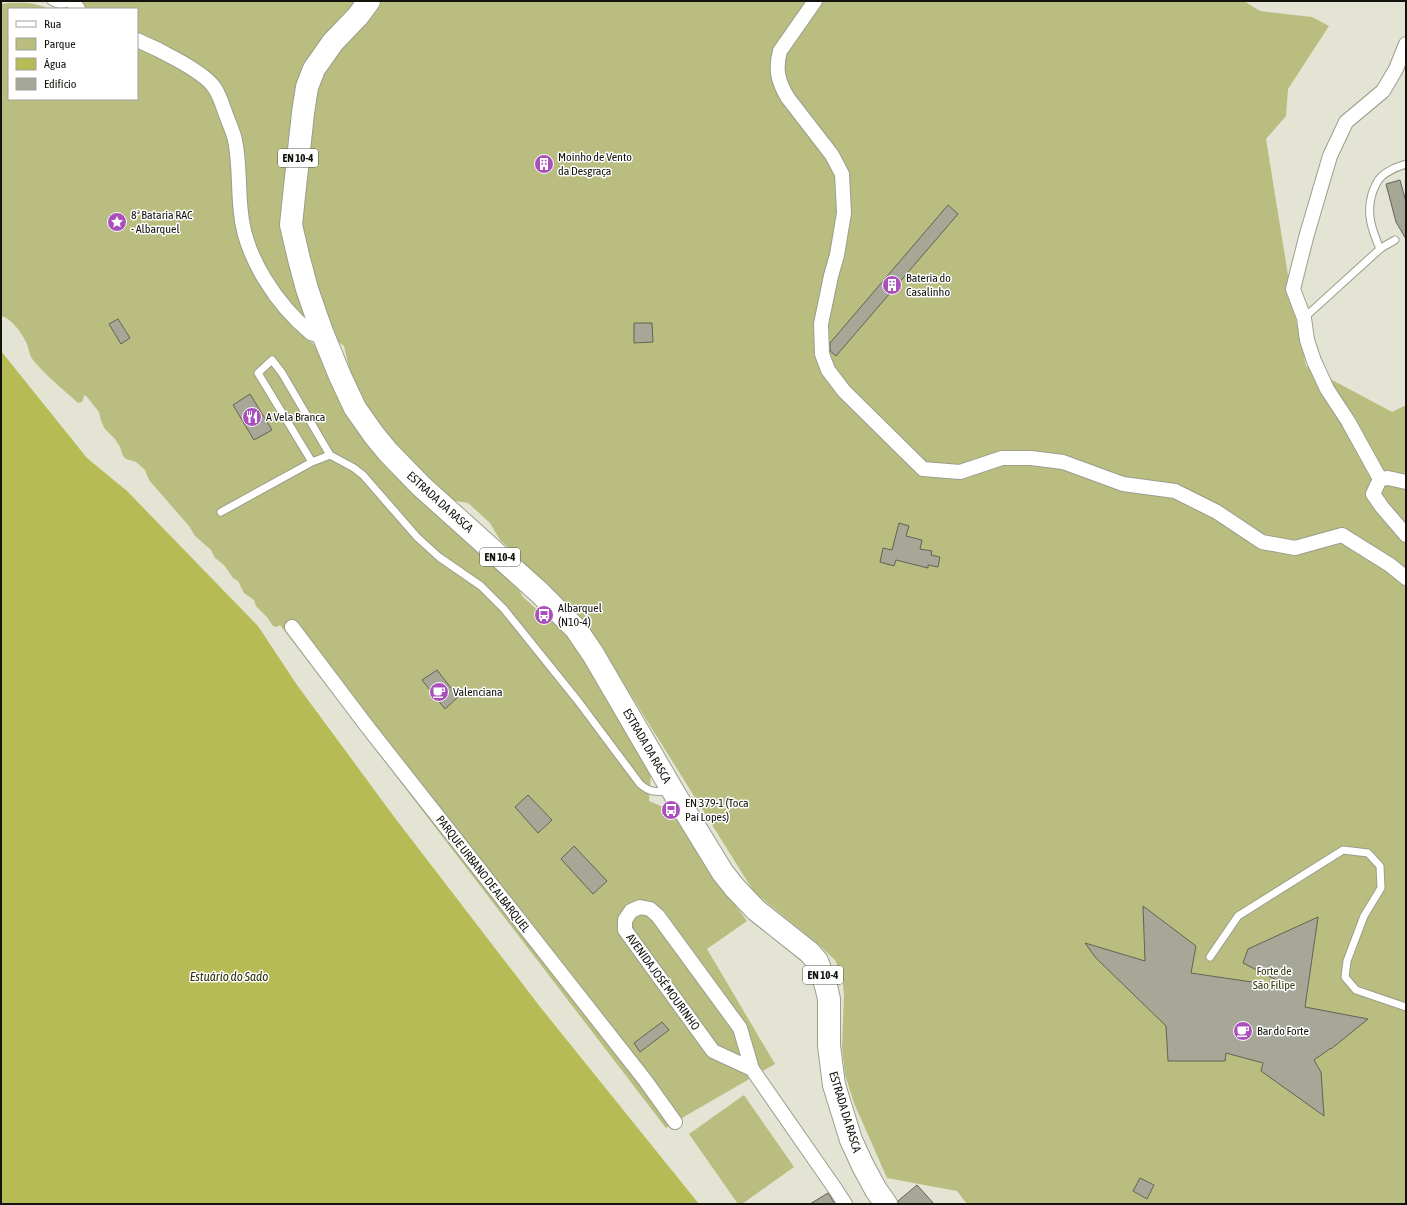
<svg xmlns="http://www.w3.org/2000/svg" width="1407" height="1205" font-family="'Asap Condensed',sans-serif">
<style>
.green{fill:#b9bd7f}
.water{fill:#b7bb56}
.building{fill:#a6a797;stroke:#626354}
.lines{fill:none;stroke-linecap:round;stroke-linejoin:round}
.lane-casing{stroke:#9c9d8d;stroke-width:9}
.street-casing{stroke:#9c9d8d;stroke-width:16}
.primary-casing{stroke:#9c9d8d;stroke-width:24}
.lane{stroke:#fff;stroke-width:7}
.street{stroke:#fff;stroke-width:14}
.primary{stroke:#fff;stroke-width:22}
.labels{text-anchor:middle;stroke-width:3;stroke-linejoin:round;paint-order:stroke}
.shield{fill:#fff;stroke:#595a56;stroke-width:1}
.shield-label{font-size:11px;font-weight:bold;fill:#12130d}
.poi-label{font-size:12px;fill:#12130d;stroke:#fff;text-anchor:start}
.street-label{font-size:12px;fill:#12130d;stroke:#fff}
.park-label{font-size:12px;fill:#383a0f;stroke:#fff}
.water-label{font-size:13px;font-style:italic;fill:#313206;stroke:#fff}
</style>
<rect width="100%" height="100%" fill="#e3e4d3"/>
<path class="green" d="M83 1H1244L1260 11 1312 17 1329 26 1288 89 1286 116 1266 139 1293 306 1306 366 1392 412 1406 405V1204H967L957 1191 887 1178 854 1103 845 1075 842 1048 844 994 842 976 835 960 818 944 754 892 601 647 507 552 509 548 500 540 490 523 468 503 450 500 378 430 354 389 344 346 304 318 295 327 320 350 357 426 511 576 523 597 543 615 557 620 566 630 651 773 649 801 672 811 707 867 747 921 707 949 775 1064 675 1122 666 1128 280 625 276 627 273 626 267 617 256 606 254 600 244 593 238 581 233 578 224 565 215 558 211 550 195 536 189 526 149 480 145 470 136 462 126 459 123 456 120 447 115 439 105 429 101 421 99 412 87 397 85 395 84 396 82 402 78 403C63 389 46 376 33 360 29 355 29 348 26 342 22 333 11 318 1 316V4C18 2 34 2 49 9H9V99H137V9H81Z
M744 1095 794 1167 742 1204H738L689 1134Z"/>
<path class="water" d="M1 351 87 458 127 491 258 626 297 685 395 818 541 1008 699 1204H1Z"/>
<path class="building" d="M537 164a7 7 0 1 1 14 0a7 7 0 1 1-14 0Z
M1400 180 1406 202V239L1396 222 1386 184Z
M948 205 958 214 836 356 830 351V343Z
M118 319 130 338 121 344 109 324Z
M634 323H652L653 342 634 343Z
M250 394 272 430 254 440 233 405Z
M899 523 909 526 906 536 922 540 920 549 932 551 931 555 940 557 938 567 928 565V568L896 560 894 566 880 562 883 548 892 550Z
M437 670 458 697 445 709 422 680Z
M528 795 552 820 538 833 515 807Z
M574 846 607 881 593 894 561 859Z
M1143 906 1196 946 1191 973 1292 988 1243 963 1248 949 1318 917 1305 1007 1368 1019 1331 1049V1048L1314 1060 1321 1072 1324 1116 1261 1071 1263 1063 1226 1053 1225 1061H1168L1166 1026 1096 958 1085 943 1145 961Z
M662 1022 669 1030 640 1052 634 1043Z
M1140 1178 1154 1185 1147 1199 1133 1191Z
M917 1185 934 1204H898V1201Z
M828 1193 835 1204H810Z"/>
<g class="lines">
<defs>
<path id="lane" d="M51 1C59 6 64 4 72 2
M1380 249C1372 230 1366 214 1372 194 1374 188 1376 182 1381 177 1388 170 1397 167 1406 164
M1304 318 1381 248 1395 240
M312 462 258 373 272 360 282 373 330 455
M221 512 312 462 330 455 354 468 363 475 417 537 439 557 481 586 504 609 578 701 640 784C649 792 657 793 669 790
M1210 957 1238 916 1343 850 1368 853 1380 866 1381 888 1364 916 1347 961 1345 977 1356 990 1406 1007"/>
<path id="street" d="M72 1 78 9
M815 1 780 51C775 69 778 82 788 98L832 155 842 174 844 213 837 255 831 276 821 324 822 354 828 370 844 391 923 469 960 472 1002 458H1031L1063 462 1123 484 1175 491 1217 512 1262 542 1295 548 1342 535 1390 565 1406 578
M137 40C156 48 203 71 214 87 219 94 222 103 225 112 228 121 233 131 235 140 240 164 238 189 241 213 245 257 277 305 311 333L314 334 322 332
M1406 44 1396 69 1383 91 1346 122 1330 156 1307 234 1293 289 1304 318 1307 340 1314 361 1327 389 1348 421 1380 479 1373 494 1382 507 1406 535
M1380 479 1388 478 1406 482
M292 627 366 725 645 1080 675 1122
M752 1069 713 1051 625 930V920L631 911 640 907 650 909 658 916 740 1028 752 1069 836 1190 845 1204"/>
<path id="primary" d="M369 1 358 16 333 42 314 69 307 87 303 113 294 196 291 225 299 259 307 289 322 332 340 376 355 408 374 435 388 452 421 486 540 593 576 629 593 654 677 798 723 873 735 888 756 910 809 952 817 961 826 986 829 999V1046L834 1085 851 1140 863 1166 876 1190 886 1204"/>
</defs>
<use href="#lane" class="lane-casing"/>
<use href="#street" class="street-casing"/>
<use href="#primary" class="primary-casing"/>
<use href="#lane" class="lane"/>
<use href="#street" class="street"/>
<use href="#primary" class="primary"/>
</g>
<defs>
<symbol id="building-disc" viewBox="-11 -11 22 22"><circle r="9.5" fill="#aa50bc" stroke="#fff"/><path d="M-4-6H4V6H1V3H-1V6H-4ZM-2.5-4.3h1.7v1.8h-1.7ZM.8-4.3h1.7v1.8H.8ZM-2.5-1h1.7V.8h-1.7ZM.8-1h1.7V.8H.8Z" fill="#fff"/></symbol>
<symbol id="sight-disc" viewBox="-11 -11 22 22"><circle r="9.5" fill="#aa50bc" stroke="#fff"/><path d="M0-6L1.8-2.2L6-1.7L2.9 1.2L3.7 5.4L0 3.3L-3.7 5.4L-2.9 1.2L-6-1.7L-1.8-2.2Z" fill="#fff"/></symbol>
<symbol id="restaurant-disc" viewBox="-11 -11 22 22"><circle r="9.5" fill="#aa50bc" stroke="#fff"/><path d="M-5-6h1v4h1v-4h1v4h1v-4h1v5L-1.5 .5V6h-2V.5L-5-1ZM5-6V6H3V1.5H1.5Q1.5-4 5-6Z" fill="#fff"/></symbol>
<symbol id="bus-disc" viewBox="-11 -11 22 22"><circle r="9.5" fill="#aa50bc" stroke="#fff"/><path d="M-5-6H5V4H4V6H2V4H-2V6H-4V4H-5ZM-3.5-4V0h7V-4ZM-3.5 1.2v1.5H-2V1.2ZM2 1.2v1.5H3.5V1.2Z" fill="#fff"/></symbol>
<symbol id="cafe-disc" viewBox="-11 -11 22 22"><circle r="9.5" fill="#aa50bc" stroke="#fff"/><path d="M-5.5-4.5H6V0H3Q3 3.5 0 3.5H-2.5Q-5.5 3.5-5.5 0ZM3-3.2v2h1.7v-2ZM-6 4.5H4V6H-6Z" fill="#fff"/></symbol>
</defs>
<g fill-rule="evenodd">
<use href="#building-disc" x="533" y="153" width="22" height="22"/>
<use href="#sight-disc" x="106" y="211" width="22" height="22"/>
<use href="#building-disc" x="881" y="274" width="22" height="22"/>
<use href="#restaurant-disc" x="241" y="406" width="22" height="22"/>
<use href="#bus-disc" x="533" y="604" width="22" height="22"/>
<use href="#cafe-disc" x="428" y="681" width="22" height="22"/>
<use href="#bus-disc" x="660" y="799" width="22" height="22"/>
<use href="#cafe-disc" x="1232" y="1020" width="22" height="22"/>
</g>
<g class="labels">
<g class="shield">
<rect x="278" y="149" width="40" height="18" rx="3"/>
<rect x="480" y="548" width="40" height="18" rx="3"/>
<rect x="803" y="966" width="40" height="18" rx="3"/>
</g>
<g class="shield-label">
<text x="298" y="162">EN 10-4</text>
<text x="500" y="561">EN 10-4</text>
<text x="823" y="979">EN 10-4</text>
</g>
<g class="poi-label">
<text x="558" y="161">Moinho de Vento<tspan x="558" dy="14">da Desgraça</tspan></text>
<text x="131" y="219">8ª Bataria RAC<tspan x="131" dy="14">- Albarquel</tspan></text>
<text x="906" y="282">Bateria do<tspan x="906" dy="14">Casalinho</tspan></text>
<text x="266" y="421">A Vela Branca</text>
<text x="558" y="612">Albarquel<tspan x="558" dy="14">(N10-4)</tspan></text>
<text x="453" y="696">Valenciana</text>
<text x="685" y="807">EN 379-1 (Toca<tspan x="685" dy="14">Pai Lopes)</tspan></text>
<text x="1257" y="1035">Bar do Forte</text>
</g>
<g class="street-label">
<text transform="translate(440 502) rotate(42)" y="4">ESTRADA DA RASCA</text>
<text transform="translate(647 746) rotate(60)" y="4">ESTRADA DA RASCA</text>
<text transform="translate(483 874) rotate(52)" y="4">PARQUE URBANO DE ALBARQUEL</text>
<text transform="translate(663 982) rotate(54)" y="4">AVENIDA JOSÉ MOURINHO</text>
<text transform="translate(845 1112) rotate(73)" y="4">ESTRADA DA RASCA</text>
</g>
<g class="park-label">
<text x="1274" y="975">Forte de<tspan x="1274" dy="14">São Filipe</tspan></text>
</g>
<g class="water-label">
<text x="229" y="981">Estuário do Sado</text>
</g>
</g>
<rect width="1407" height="1205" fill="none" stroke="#12130d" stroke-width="4"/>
<rect x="8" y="8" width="130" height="92" fill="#ffffff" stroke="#a0a19e"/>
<rect x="16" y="21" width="20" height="6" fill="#ffffff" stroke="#a0a19e"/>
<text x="44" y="28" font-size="12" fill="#12130d">Rua</text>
<rect x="16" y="38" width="20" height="12" fill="#b9bd7f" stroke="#a0a19e"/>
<text x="44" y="48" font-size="12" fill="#12130d">Parque</text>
<rect x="16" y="58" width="20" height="12" fill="#b7bb56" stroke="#a0a19e"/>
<text x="44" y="68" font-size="12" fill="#12130d">Água</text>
<rect x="16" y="78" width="20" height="12" fill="#a6a797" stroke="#a0a19e"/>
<text x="44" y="88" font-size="12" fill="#12130d">Edifício</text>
</svg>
